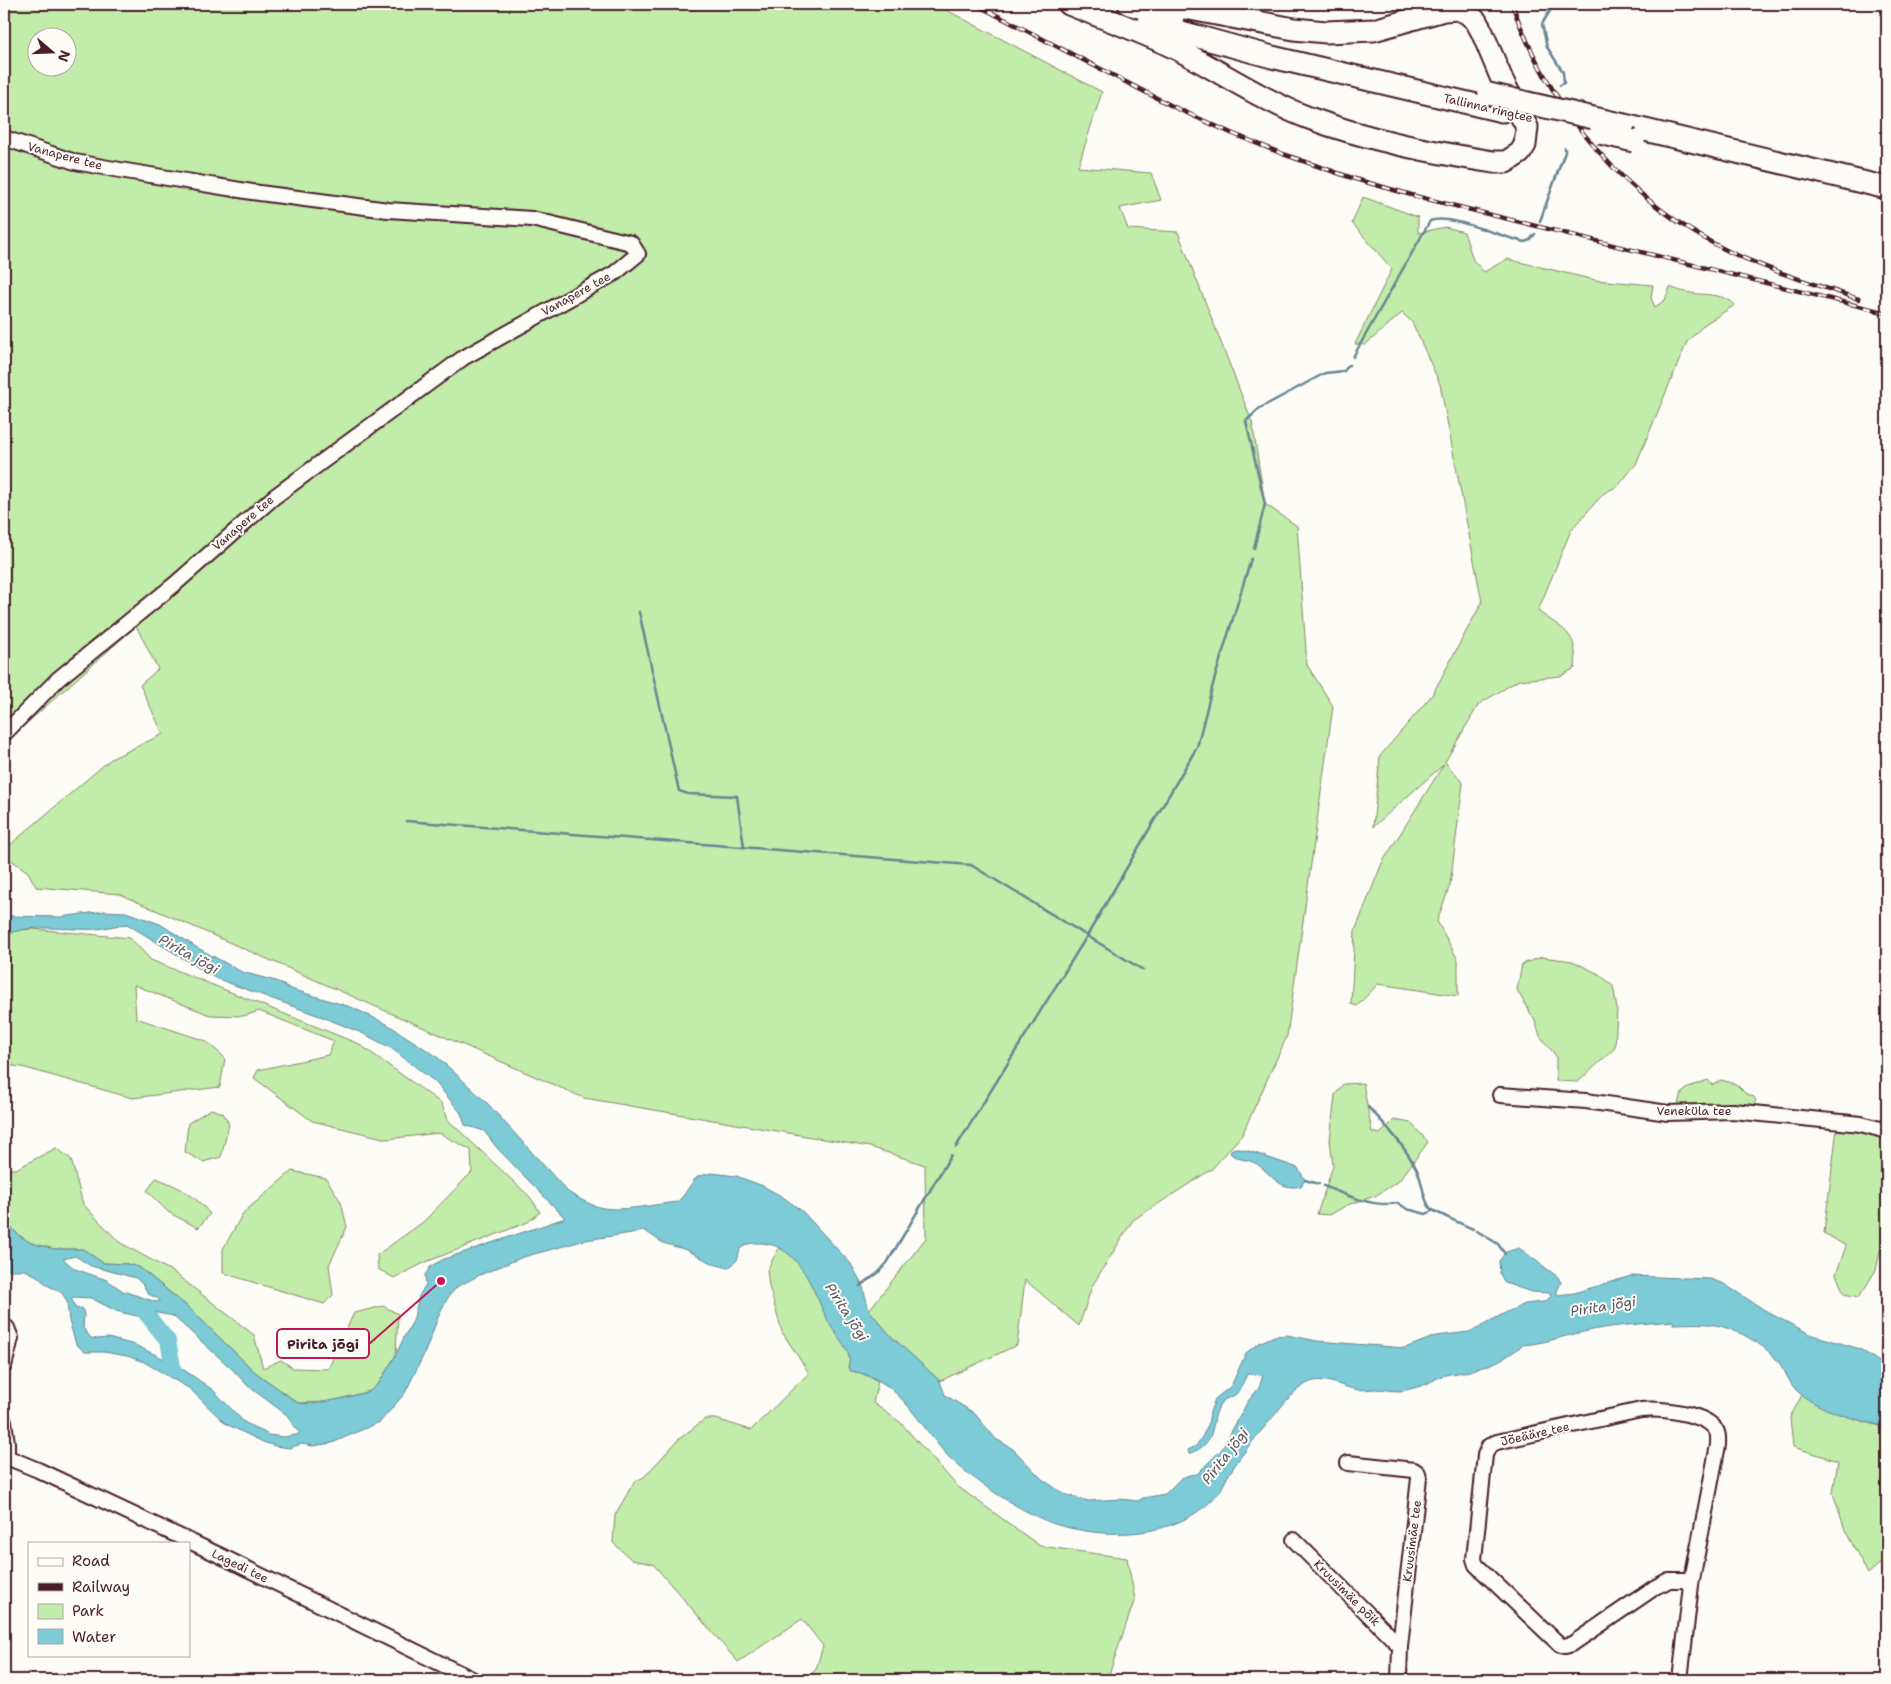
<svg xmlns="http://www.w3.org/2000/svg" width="1891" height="1684" font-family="'Shantell Sans',sans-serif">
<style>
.green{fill:#c1eca9;stroke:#86866a;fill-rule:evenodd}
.water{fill:#7ccbd7;stroke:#688692;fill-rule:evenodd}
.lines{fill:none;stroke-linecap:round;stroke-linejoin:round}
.stream{stroke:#688692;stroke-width:2.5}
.river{stroke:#7ccbd7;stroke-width:16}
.minor-casing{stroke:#4a1f2b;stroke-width:18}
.highway-casing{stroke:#4a1f2b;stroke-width:25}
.minor{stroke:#fdfcf7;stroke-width:14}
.highway{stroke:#fdfcf7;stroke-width:21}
.rail-casing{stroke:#4a1f2b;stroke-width:4.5}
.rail{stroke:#fdfcf7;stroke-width:2.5;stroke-dasharray:8;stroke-linecap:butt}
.highway-bridge-casing{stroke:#4a1f2b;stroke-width:25;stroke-linecap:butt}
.highway-bridge{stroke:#fdfcf7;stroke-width:21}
.labels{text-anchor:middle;stroke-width:4;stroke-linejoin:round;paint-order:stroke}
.street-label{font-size:12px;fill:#4a1f2b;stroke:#fdfcf7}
.water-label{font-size:14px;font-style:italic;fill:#59535f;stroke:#fdfcf7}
.leader{fill:none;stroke:#c2185b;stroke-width:2}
.callout-dot{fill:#c2185b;stroke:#fdfcf7;stroke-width:2}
.callout{fill:#fdfcf7;stroke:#c2185b;stroke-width:2}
.callout-label{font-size:14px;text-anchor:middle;font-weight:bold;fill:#4a1f2b}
</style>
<rect width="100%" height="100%" fill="#fdfcf7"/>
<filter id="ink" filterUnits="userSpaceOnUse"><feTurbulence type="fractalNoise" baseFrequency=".02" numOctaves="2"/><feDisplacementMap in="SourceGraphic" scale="10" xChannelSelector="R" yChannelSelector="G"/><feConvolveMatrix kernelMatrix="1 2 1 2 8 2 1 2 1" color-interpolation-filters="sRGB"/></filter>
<g filter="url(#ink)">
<path class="green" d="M4 4H935L1102 92 1078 167 1151 173 1161 200 1120 208 1128 229 1178 232 1252 422 1265 504 1297 526 1307 665 1333 706 1287 1036 1242 1135 1212 1169 1133 1220 1092 1286 1079 1326 1025 1280 1017 1345 940 1381 890 1336 869 1310 926 1238 925 1165 870 1147 584 1098 119 894 36 887 28 872 4 855V850L111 759 163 734 140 685 158 669 136 626 9 739 4 747ZM38 38H68V68H38Z
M1363 197 1418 217V233L1445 227 1464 232 1473 260 1484 272 1507 259 1595 280 1653 285 1651 298 1655 307 1665 300 1670 287C1675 289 1680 291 1686 292 1702 296 1723 292 1735 305L1705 324 1687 342 1636 464 1618 486 1604 493 1571 530 1538 611C1563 630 1578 631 1575 668L1561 676 1519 680 1479 704 1445 762 1463 783 1450 885 1437 921 1458 960V996L1378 984 1357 1006 1351 1004 1355 931 1382 863 1444 764 1373 827 1380 756 1432 695 1482 602 1440 384 1412 322 1402 313 1365 345 1355 344 1392 269 1352 223Z
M33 929 130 938 151 960 359 1044 441 1103 449 1121 530 1197 540 1212 528 1222 426 1262 394 1278 378 1269 377 1255 423 1222 472 1172 471 1150 439 1133 387 1139 312 1121 254 1078 258 1070 328 1055 334 1041 259 1011 244 1016 210 1015 134 985 136 1018 206 1041 225 1058 220 1087 132 1098 22 1067 4 1065V936L19 930Z
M1542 957 1572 961 1599 974 1613 986 1617 1009 1615 1048 1578 1082 1556 1081V1056L1540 1036 1535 1021 1517 990 1522 964Z
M1708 1080 1712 1085 1721 1080 1736 1084 1745 1093 1754 1097 1756 1101 1750 1108 1714 1107 1703 1103 1699 1108 1678 1109C1678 1088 1691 1086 1708 1080Z
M1363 1083 1372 1132 1380 1134 1394 1120 1411 1123 1428 1142 1399 1181 1375 1196 1347 1205 1330 1215 1317 1214 1333 1166 1330 1140 1335 1095 1343 1084Z
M211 1109 223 1113 229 1124 221 1157 203 1162 185 1152 188 1123Z
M1837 1128 1859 1130 1887 1137V1220L1876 1270 1859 1297 1844 1294 1836 1274 1846 1246 1824 1233Z
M56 1148 71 1159 83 1204 119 1242 173 1272 254 1335 263 1368 281 1360 293 1368 328 1369 354 1313 383 1306 398 1314 396 1355 379 1383 370 1391 328 1402 298 1403 255 1372 188 1307 139 1267 127 1264 103 1263 82 1249H54L31 1243 20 1236 4 1221V1169H16Z
M292 1171 326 1178 341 1202 347 1227 329 1265 333 1295 324 1304 223 1273V1249L243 1213Z
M156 1178C179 1187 194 1194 210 1214L198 1228 168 1212 147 1191Z
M815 1246 863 1326 848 1367 851 1371 861 1373 878 1381 873 1403 900 1422 957 1486 1040 1546 1127 1558 1135 1599 1107 1680H806L816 1669 823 1646 802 1619 738 1662 653 1564 632 1560 613 1543 615 1515 634 1482 644 1477 679 1439 705 1419H716L751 1430 809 1373 782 1332 769 1286 767 1270 779 1248Z
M1802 1395C1827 1412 1858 1420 1887 1428V1557L1868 1574 1845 1530 1833 1493 1838 1461 1793 1447 1790 1417Z"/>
<path class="water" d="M105 911 126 912 160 924 196 947 242 972 276 981 291 989 351 1007 387 1024 436 1056 455 1073 487 1103 568 1192C578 1198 588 1204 599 1207 618 1213 656 1204 677 1202L683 1196 694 1180 699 1176 712 1173 736 1176 763 1186 783 1197 802 1211 851 1264 862 1284 869 1310 891 1336 940 1381 945 1395 974 1413 996 1439 1013 1449 1042 1479 1064 1494 1088 1501 1120 1499 1138 1501 1143 1498 1165 1494 1180 1479 1189 1475 1197 1474 1222 1449 1248 1401 1259 1388 1263 1375 1247 1374C1244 1381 1240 1390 1235 1395 1232 1397 1227 1398 1224 1400 1206 1418 1223 1441 1189 1454L1188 1450 1196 1446 1202 1437 1208 1425 1210 1412 1215 1399 1231 1386 1246 1353 1259 1343 1274 1336 1287 1335 1317 1341 1405 1348 1436 1336 1469 1332 1509 1311 1525 1304 1543 1302 1551 1297 1550 1293 1531 1292 1505 1283 1500 1274 1499 1261 1506 1252 1519 1248 1558 1277 1561 1283 1557 1291V1295L1574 1293 1631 1276 1710 1279 1724 1284 1771 1314 1810 1334 1860 1349 1887 1367V1427C1859 1420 1817 1411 1796 1390 1789 1383 1786 1372 1780 1364 1766 1344 1732 1326 1708 1324 1697 1323 1685 1324 1674 1324L1673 1321C1643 1324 1613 1325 1583 1332 1563 1336 1543 1344 1522 1345 1507 1359 1489 1366 1469 1371 1461 1373 1453 1373 1445 1375 1438 1377 1433 1381 1426 1384 1419 1387 1407 1390 1399 1391 1391 1391 1383 1389 1375 1389 1370 1389 1364 1390 1359 1390 1342 1388 1325 1375 1308 1383 1291 1391 1280 1409 1268 1423 1255 1438 1242 1454 1231 1471 1226 1478 1223 1488 1217 1495 1178 1538 1111 1540 1058 1525 1027 1516 972 1480 949 1457 917 1424 901 1379 851 1371L848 1367C854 1352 836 1336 829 1323 814 1294 801 1245 761 1243 751 1243 747 1243 740 1249L737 1260 729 1268 713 1264 687 1250 663 1243 645 1231 586 1240 523 1257 482 1274 458 1286 449 1296 440 1312 425 1352 405 1393 380 1422 332 1443 313 1446 302 1444 289 1448 275 1446 263 1442 226 1424 190 1389 144 1362 127 1356 104 1352H85L76 1344 69 1321 67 1301 62 1293 47 1285 37 1276 25 1270H4V1221L20 1236 31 1243 54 1249H83L103 1263 127 1264 139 1267 188 1307 255 1372 298 1403 312 1404 345 1398 370 1391 379 1383 396 1355 404 1337 413 1321 419 1296 426 1284 425 1275 431 1266 444 1259 565 1218 497 1148 484 1131 465 1125 461 1113 435 1082 391 1048 364 1034 325 1018 215 978 127 924C117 925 107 928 97 929 67 931 31 922 4 936V918L9 916 60 917ZM75 1256 91 1266 136 1278 144 1286 148 1294 159 1299 160 1301 156 1302 123 1291 107 1280 75 1269 63 1259ZM75 1297 91 1298 116 1311 141 1317 153 1312 173 1316 232 1369 248 1386 287 1415 294 1427 300 1433 296 1435 284 1437 269 1435 244 1422 213 1390 177 1365 135 1345 108 1338 97 1339 91 1338 83 1328 84 1315 82 1308 76 1309 71 1298Z
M1235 1148 1252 1152 1298 1168 1305 1180 1301 1186C1278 1192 1271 1172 1255 1163 1247 1159 1236 1160 1230 1153L1231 1150Z"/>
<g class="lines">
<path class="stream" d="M1550 4 1551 9 1542 24 1547 47 1563 72 1564 83 1560 85
M1540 221 1565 152V148
M1353 357 1430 221C1450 213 1503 238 1525 242L1530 240 1535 234
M1254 548 1265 504 1246 421 1260 408 1325 373 1344 371 1349 365
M639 612 679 791 688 794 737 796 744 847
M406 821 971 865 1143 970
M1368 1107C1386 1125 1404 1145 1416 1168 1423 1180 1422 1199 1431 1209 1433 1211 1466 1226 1473 1229
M956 1147 1087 936 1197 747 1213 684 1251 559
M1305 1180 1319 1184
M1324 1186C1345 1195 1375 1208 1398 1203L1407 1209 1426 1214 1432 1211
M1477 1231 1498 1244 1505 1254
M860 1286 878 1273 887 1263 951 1155"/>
<path class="river" d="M140 1306 168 1341 173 1367"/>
<defs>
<path id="minor" d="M4 138 75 162 120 170 252 192 388 210 532 219 631 243 638 254 615 273 463 358 274 497 175 584 58 679 4 734
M1500 1095 1586 1101 1668 1113 1733 1111 1861 1124 1887 1131
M4 1327 7 1328 11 1338 4 1366
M4 1421 7 1443V1457
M4 1456 38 1470 219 1555 474 1680
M1348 1463 1414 1470 1418 1473 1419 1478 1400 1646 1399 1680
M1294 1540 1400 1646
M1680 1680 1691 1585 1718 1445C1718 1440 1719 1435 1716 1430 1706 1413 1659 1408 1641 1410L1497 1442 1489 1446 1485 1455 1474 1559 1476 1565 1560 1645 1565 1646 1572 1644 1654 1588 1669 1580H1684L1691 1585"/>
<path id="highway" d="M1069 4C1105 19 1142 31 1177 49 1221 72 1262 100 1309 118 1368 140 1431 152 1493 162H1506L1520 153 1525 145 1527 127 1503 82 1482 32 1476 21 1467 13 1457 9 1444 10 1374 30 1326 32 1294 29 1164 4
M1129 4 1173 17
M1148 23 1272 57 1502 111
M1624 125 1887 188"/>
</defs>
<use href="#minor" class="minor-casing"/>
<use href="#highway" class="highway-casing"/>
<use href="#minor" class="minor"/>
<use href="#highway" class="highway"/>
<defs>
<path id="rail" d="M975 4 1176 108 1231 133 1283 154 1355 179 1415 196 1887 313
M1512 4C1550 111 1627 202 1730 252 1771 271 1816 285 1859 299"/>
</defs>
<use href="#rail" class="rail-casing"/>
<use href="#rail" class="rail"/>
<defs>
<path id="highway-bridge" d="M1489 94 1624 125
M1600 133 1634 141"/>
</defs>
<use href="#highway-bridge" class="highway-bridge-casing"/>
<use href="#highway-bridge" class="highway-bridge"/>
</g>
</g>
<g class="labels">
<g class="street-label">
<text transform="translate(1488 108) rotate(13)" y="4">Tallinna ringtee</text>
<text transform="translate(65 156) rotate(15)" y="4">Vanapere tee</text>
<text transform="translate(576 294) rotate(-29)" y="4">Vanapere tee</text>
<text transform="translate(243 523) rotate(-41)" y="4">Vanapere tee</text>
<text x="1694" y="1115">Veneküla tee</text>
<text transform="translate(1535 1434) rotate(-13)" y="4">Jõeääre tee</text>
<text transform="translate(1412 1541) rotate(-83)" y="4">Kruusimäe tee</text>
<text transform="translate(240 1566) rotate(26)" y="4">Lagedi tee</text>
<text transform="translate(1347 1593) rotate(45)" y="4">Kruusimäe põik</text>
</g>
<g class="water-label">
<text transform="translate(189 954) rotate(29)" y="5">Pirita jõgi</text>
<text transform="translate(1603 1306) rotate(-9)" y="5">Pirita jõgi</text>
<text transform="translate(847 1312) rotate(57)" y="5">Pirita jõgi</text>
<text transform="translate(1225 1456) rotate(-52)" y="5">Pirita jõgi</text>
</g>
</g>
<path class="leader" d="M441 1281L369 1344"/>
<circle class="callout-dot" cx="441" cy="1281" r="5"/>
<rect class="callout" x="277" y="1329" width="92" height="29" rx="5"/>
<g class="callout-label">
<text x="323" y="1349">Pirita jõgi</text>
</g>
<rect width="1891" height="1684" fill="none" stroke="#fdfcf7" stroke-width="20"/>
<rect x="10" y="10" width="1871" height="1664" fill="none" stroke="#4a1f2b" stroke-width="2" filter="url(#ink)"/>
<rect x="28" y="1542" width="162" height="115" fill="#fdfcf7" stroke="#b5a4a5"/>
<rect x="38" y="1558" width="25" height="8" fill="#fdfcf7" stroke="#b5a4a5"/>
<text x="72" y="1566" font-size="15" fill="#4a1f2b">Road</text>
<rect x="38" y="1583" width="25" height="8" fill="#4a1f2b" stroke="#b5a4a5"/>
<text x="72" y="1592" font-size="15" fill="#4a1f2b">Railway</text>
<rect x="38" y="1604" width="25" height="15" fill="#c1eca9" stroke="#b5a4a5"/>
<text x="72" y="1616" font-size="15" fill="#4a1f2b">Park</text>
<rect x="38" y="1629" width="25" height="15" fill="#7ccbd7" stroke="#b5a4a5"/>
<text x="72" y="1642" font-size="15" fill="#4a1f2b">Water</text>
<g transform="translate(52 52) rotate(109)"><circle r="24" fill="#fdfcf7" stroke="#b5a4a5"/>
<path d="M0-4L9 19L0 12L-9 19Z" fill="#4a1f2b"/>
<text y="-8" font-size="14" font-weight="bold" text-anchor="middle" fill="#4a1f2b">N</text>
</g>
</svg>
